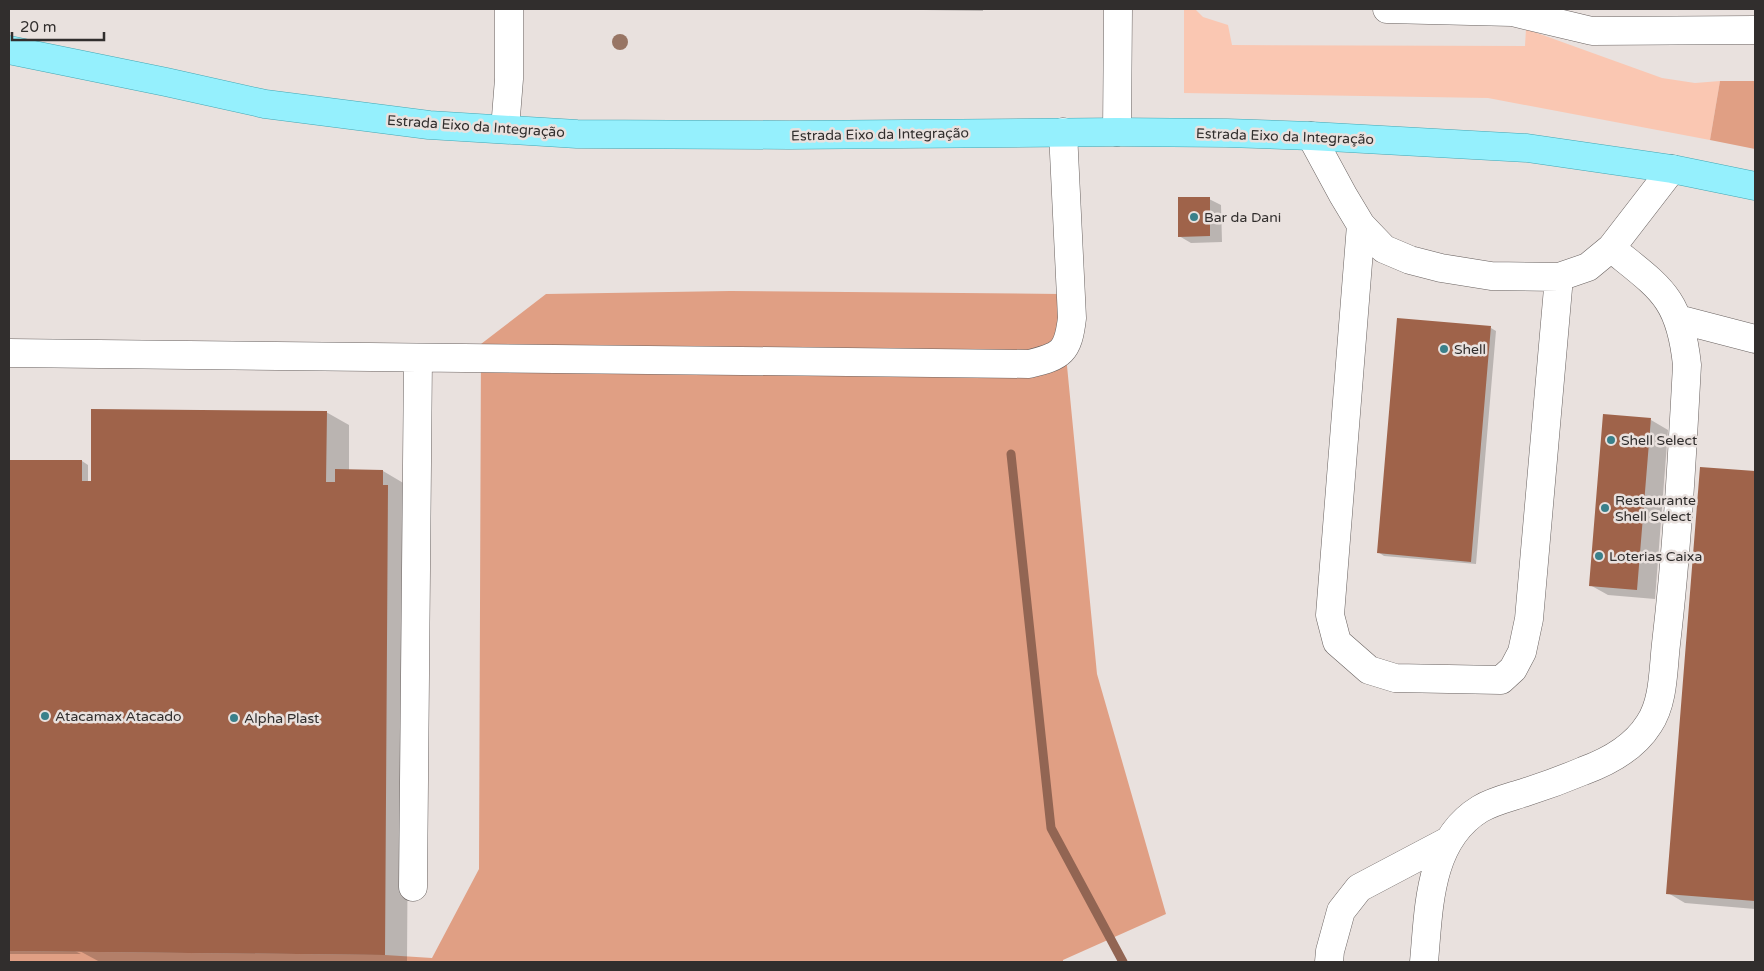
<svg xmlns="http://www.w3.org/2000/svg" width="1764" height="971" font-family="'Varela Round',sans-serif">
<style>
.green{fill:#fac7b2}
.forest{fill:#e09f84}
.shadow{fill:#0003}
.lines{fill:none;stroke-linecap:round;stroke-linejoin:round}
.stream{stroke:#926553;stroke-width:9}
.building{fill:#9f634a}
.minor-casing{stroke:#696260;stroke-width:29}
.major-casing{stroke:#44a6b3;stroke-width:29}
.minor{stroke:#fff;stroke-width:28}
.major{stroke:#95f0fd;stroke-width:28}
.tree{fill:#987564}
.poi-dot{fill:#3a808a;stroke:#e9e1de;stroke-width:2}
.labels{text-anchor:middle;stroke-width:5;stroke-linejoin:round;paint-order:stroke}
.street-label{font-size:14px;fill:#312e2d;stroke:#e9e1de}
.poi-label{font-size:14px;fill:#312e2d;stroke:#e9e1de;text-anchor:start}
</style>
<rect width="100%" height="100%" fill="#e9e1de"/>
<path class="green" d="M1184 9H1195L1203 17 1228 25 1232 45 1525 46 1526 29 1662 78 1695 83 1720 81 1710 140 1488 98 1184 93Z"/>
<path class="forest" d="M1720 81H1755V149L1710 140Z
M730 291 1060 294 1097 674 1166 914 1063 960V962H9V951L385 955 432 958 479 869 481 344 546 294Z"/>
<path class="shadow" d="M863 9H983V11Z
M1209 199 1221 205 1222 242 1191 243 1179 236Z
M1491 328 1496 331 1476 564 1384 556 1378 552Z
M326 412 349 425V471H383L405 484 410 499 407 962H100L74 948 73 950 81 954H9V461H82L88 465V483Z
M1651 420 1668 430 1655 599 1608 595 1590 585Z
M1701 468 1755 473V909L1685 903 1668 893Z"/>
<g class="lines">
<path class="stream" d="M1011 454 1051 828 1123 962"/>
</g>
<path class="building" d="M1178 197H1210V236L1178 237Z
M1397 318 1491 326 1471 562 1377 553Z
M91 409 327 411 326 482H335V469L383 470V485H388L385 955 9 951V460H82V481H91Z
M1603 414 1651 418 1637 590 1589 586Z
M1700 467 1755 471V901L1666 894Z"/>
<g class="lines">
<defs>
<path id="minor" d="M1387 9 1512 12 1592 31 1755 30
M505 129 509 79V9
M1117 132 1118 9
M1311 136 1343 195 1361 225 1384 249 1410 260 1441 268 1491 276 1559 277 1588 267 1611 248 1672 169
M1361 225 1330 615 1337 642 1369 670 1395 678 1501 680 1513 669 1522 652 1529 619 1559 277
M1678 319 1755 339
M9 353 1029 364C1062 356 1068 352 1072 318L1063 132
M413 887 418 358
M1329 962 1330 951 1341 911 1359 888 1448 841
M1424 962C1429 909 1428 841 1480 809 1493 801 1511 797 1526 792 1545 786 1564 779 1583 771 1608 762 1634 748 1649 724 1664 702 1663 669 1666 644 1677 551 1682 458 1687 365 1680 297 1660 288 1611 248"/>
<path id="major" d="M9 50 166 82 265 104 429 125 577 134 789 135 1117 132 1227 133 1311 136 1527 148 1672 169 1755 186"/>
</defs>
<use href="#minor" class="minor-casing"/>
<use href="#major" class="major-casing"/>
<use href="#minor" class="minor"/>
<use href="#major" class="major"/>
</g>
<circle class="tree" cx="620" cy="42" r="8"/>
<g class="poi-dot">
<circle cx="1194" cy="217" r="5"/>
<circle cx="1444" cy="349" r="5"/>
<circle cx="1611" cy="440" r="5"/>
<circle cx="1605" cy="508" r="5"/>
<circle cx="1599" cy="556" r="5"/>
<circle cx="45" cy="716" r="5"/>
<circle cx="234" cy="718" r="5"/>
</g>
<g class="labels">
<g class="street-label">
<text transform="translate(476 126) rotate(4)" y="5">Estrada Eixo da Integração</text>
<text transform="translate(880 134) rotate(-1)" y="5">Estrada Eixo da Integração</text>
<text transform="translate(1285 136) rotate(2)" y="5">Estrada Eixo da Integração</text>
</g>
<g class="poi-label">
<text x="1204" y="222">Bar da Dani</text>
<text x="1454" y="354">Shell</text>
<text x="1621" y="445">Shell Select</text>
<text x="1615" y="505">Restaurante<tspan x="1615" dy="16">Shell Select</tspan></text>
<text x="1609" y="561">Loterias Caixa</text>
<text x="55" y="721">Atacamax Atacado</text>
<text x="244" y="723">Alpha Plast</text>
</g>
</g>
<rect width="1764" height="971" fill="none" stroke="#312e2d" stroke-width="20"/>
<path d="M12 32v8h92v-8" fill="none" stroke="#312e2d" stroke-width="2.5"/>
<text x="20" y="32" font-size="15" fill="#312e2d" stroke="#e9e1de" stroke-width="4" paint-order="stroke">20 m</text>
</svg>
